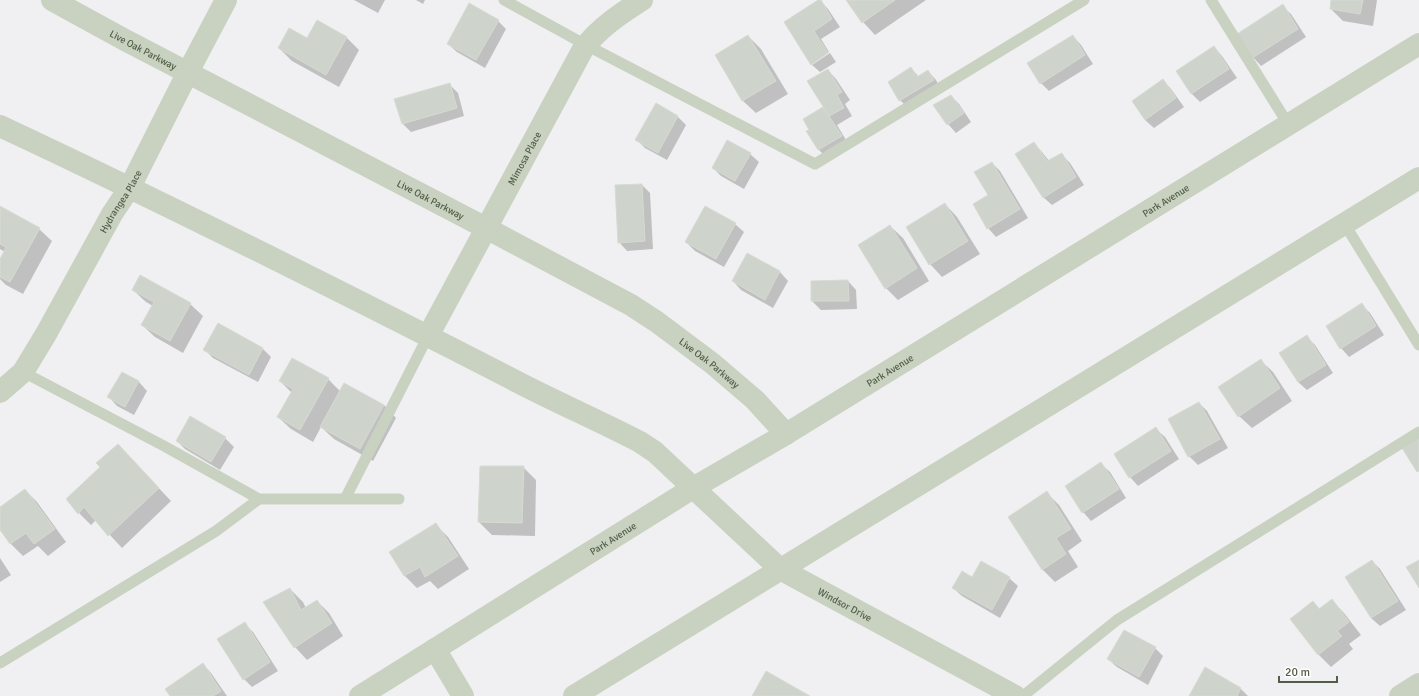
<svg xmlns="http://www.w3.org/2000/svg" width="1419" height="696" font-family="Signika,sans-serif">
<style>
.shadow{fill:#0003}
.building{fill:#ced4cc;stroke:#d5dbd3}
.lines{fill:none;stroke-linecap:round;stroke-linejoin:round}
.lane{stroke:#c9d2c0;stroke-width:11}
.street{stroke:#c9d2c0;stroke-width:22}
.labels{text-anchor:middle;stroke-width:3;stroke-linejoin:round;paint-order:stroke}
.street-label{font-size:10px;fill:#525e47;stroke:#fff}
</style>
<rect width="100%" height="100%" fill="#f0f0f2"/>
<path class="shadow" d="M354 0H385L378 13Z
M416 0H425L423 4Z
M820 0 828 9 840 27 821 39 829 52 812 63V65L785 23Z
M847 0H926L875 35 863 22Z
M1332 0H1377L1373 26 1343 21 1331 9Z
M1282 6 1291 14 1306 37 1261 66 1253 57Z
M498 21 506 29 485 68 457 52 448 44Z
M317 22 347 38 359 50 339 87 292 61 279 48 307 39Z
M748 36 761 49 788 94 756 113 743 101 716 56Z
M1073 36 1081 45 1093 64 1049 91 1041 83Z
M1214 47 1222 56 1237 78 1200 102 1192 94 1177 71Z
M830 53 836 62 820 72 812 65Z
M911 68 919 77 928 71 936 80 941 89 909 109 900 100Z
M828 70 836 79 850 100 845 104 852 116 837 125 849 145 827 158 819 150 808 132 811 130 804 120 824 107Z
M1163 80 1171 89 1184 107 1154 128 1145 120Z
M449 84 458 93 464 116 411 132 402 123Z
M951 96 959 104 971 122 956 133 948 124Z
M678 117 686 125 667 160 645 148 637 140Z
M1034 143 1042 152 1049 161 1062 155 1070 163 1084 185 1052 205 1043 197Z
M750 154 759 162 744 189 721 176 713 168Z
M992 163 1000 171 1028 218 996 237 988 228Z
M642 185 650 193 653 249 627 251 619 242Z
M945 204 957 217 980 254 942 277 930 264Z
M0 207 39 229 52 241 23 294 6 285 0 279V261L5 252 0 249Z
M735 224 744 232 724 267 695 251 686 242Z
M890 226 903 238 929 281 898 300 886 288Z
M748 254 780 272 788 281 773 308 741 290 733 281Z
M848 281 856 290 857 309 821 310 812 301V282Z
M133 290 190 304 203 316 183 353 155 337 142 325 153 306 146 302Z
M1362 305 1370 313 1384 335 1349 357 1341 348Z
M1307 337 1315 345 1333 373 1307 390 1298 382 1280 354Z
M263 349 271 357 258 382 213 358 205 350Z
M1260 360 1273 372 1292 401 1252 428 1239 416Z
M122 373 139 382 147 391 134 415 117 406 109 397Z
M328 379 340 391 384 405 396 418 373 461 334 439 321 427 313 442 291 429 278 417 292 393 280 381Z
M1199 403 1207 411 1228 448 1198 465 1189 456Z
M1156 429 1165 437 1179 459 1138 486 1130 477 1116 455Z
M225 438 234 447 220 470 185 449 177 441Z
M118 445 171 501 122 548 96 520 91 525 79 513 102 467Z
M1101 464 1110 472 1126 498 1091 521 1083 512Z
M481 467H523L536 480 535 536 492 535 479 522Z
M25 490 37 502 66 542 48 556 38 546 23 556 11 544 0 529V508Z
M1047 493 1059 505 1082 541 1068 551 1078 567 1055 582 1043 570 1009 517Z
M435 524 448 537 469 569 438 589 430 581 417 588 404 575Z
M0 558 11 575 0 582Z
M1372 561 1380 569 1406 610 1380 626 1371 618Z
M973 578H1009L1018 586 1000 618 962 596 953 588Z
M290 589 303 602 306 608 317 601 329 613 343 636 307 660 295 647Z
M1332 600 1344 613 1361 635 1349 644 1353 649 1331 667 1318 654 1313 602 1320 609Z
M244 623 253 632 278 671 252 687 244 679Z
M1155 648 1163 656 1148 685 1117 667 1108 659Z
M203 664 211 673 227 696H171Z
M1205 669 1241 689 1248 696H1190Z"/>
<path class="building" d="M818 0H821L832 19 814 31 828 53 811 65 784 22Z
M846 0H895L862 23Z
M1331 0H1363L1360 14 1330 9Z
M469 3 499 20 476 60 447 44Z
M1283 4 1298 29 1252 58 1237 34Z
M317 20 347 37 326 75 278 48 289 28 307 38Z
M748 35 776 81 742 101 715 55Z
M1073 35 1085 55 1040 84 1027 63Z
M1214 46 1229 69 1191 94 1176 71Z
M911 67 917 77 928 70 934 80 899 101 888 82Z
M828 69 842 92 837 95 844 108 829 116 807 81Z
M1163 79 1176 98 1145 120 1132 101Z
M450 83 457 108 402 124 394 99Z
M951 95 964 113 947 125 933 105Z
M656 103 678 116 658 153 635 140Z
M823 107 842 136 818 150 806 131 809 130 803 119Z
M727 140 751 153 735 181 712 168Z
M1034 142 1047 161 1062 153 1076 177 1043 198 1015 154Z
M992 162 1020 209 987 229 973 204 988 195 974 172Z
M642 184 645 241 618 243 615 185Z
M945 203 968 241 929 265 906 227Z
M0 206 40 228 10 282 0 277V259L6 247 0 244Z
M705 206 736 223 716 259 685 242Z
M890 225 917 268 885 289 858 245Z
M747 253 780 271 765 300 732 281Z
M140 275 191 303 170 341 141 325 154 302 132 290Z
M848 280 849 301H811V281Z
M1362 303 1376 326 1340 349 1326 326Z
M218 323 263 348 249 375 203 350Z
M1307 335 1326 365 1298 382 1279 353Z
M292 358 329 378 300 430 277 417 293 389 279 381Z
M1261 359 1280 388 1238 417 1218 387Z
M122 372 139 381 125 407 107 397Z
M344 383 384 405 360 449 320 427Z
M1199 402 1220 439 1188 457 1168 419Z
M190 416 226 437 211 462 176 441Z
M1156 427 1171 451 1129 478 1114 454Z
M1419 437V471L1417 472 1402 448Z
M118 444 159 488 108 536 84 507 78 514 66 499 100 467 96 463Z
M1101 462 1119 489 1082 513 1065 486Z
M480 466H524L522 523 478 522Z
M25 489 55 529 34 544 26 533 10 544 0 530V507Z
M1047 491 1071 529 1056 538 1066 554 1042 570 1008 517Z
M436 523 458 556 425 577 420 567 404 576 389 552Z
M1372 560 1398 601 1371 618 1345 577Z
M1419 560V588L1406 567Z
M981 561 1010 577 992 610 952 588 962 571 972 577Z
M290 588 301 610 317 600 332 623 294 648 263 602Z
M1332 599 1349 622 1337 631 1342 636 1318 655 1290 619 1313 601 1319 609Z
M245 622 270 662 243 680 217 639Z
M1124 630 1156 647 1139 677 1107 659Z
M203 663 221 691 213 696H170L165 689Z
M1205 667 1241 688 1237 696H1189Z
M766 671 810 696H752Z"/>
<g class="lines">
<path class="lane" d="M504 0 586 45 815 164 1084 0
M1211 0 1288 124
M1344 223 1419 345
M23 372 164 446 259 499
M345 499 428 336
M0 663 216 531 259 499H399
M1023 696 1117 620 1419 432"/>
<g class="street">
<path id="s1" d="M52 0 125 40 486 228 631 305 657 322 713 364 755 400 786 434"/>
<path id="s2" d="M0 126C171 206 340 291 508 377 551 400 596 419 640 442L655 452 780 569 1015 696"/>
<path id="s3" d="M428 336 583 49C599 28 620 14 642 0"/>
<path id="s4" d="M0 392 23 372 46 334 112 214 130 187 188 72 226 0"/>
<path d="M435 649 463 696"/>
<path id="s5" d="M360 696 693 488 786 434 1419 44"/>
<path d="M574 696 1419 178"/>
<path d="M1400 696 1419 684"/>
</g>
</g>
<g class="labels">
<g class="street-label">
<text dy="4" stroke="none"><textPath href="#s1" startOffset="104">Live Oak Parkway</textPath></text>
<text dy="4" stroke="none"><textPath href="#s3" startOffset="202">Mimosa Place</textPath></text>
<text dy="4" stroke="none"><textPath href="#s1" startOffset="428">Live Oak Parkway</textPath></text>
<text dy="4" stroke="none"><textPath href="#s5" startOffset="946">Park Avenue</textPath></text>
<text dy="4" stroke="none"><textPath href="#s4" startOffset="227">Hydrangea Place</textPath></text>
<text dy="4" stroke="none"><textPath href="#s1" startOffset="752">Live Oak Parkway</textPath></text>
<text dy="4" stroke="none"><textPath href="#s5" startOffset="622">Park Avenue</textPath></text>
<text dy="4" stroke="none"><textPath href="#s5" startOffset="298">Park Avenue</textPath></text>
<text dy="4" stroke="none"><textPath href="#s2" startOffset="977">Windsor Drive</textPath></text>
</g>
</g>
<path d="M1279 676v6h58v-6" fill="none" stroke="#525e47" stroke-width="2"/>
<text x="1285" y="676" font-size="12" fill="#525e47" stroke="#ffffff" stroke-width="3" paint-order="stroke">20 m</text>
</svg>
